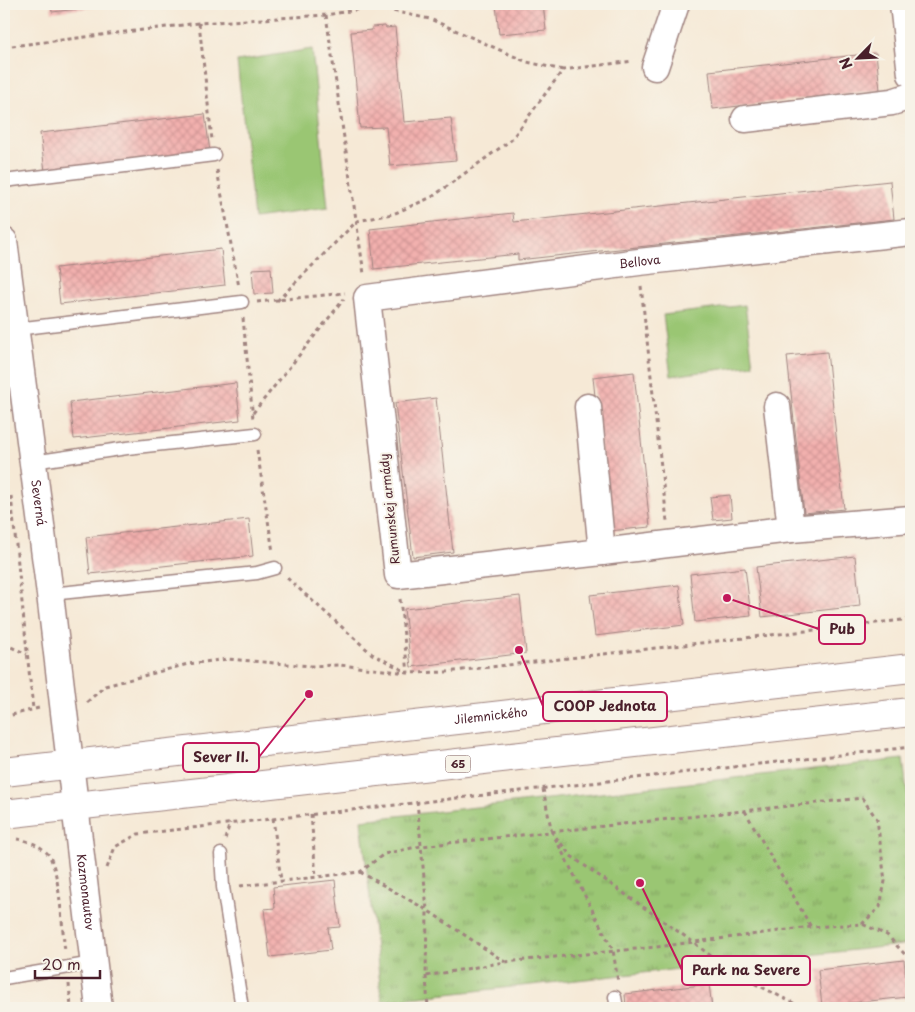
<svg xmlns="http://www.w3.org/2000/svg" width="915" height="1012" font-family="'Playpen Sans',sans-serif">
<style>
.grass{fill:#9ac673;stroke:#72724f}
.park{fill:url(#park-tufts);stroke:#72724f}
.building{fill:url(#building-cross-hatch)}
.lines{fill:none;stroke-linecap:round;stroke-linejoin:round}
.service-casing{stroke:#a08480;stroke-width:15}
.minor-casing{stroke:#a08480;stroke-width:29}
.primary-casing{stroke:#a08480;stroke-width:30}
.path{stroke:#a08480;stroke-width:3;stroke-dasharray:4 4;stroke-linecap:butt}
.service{stroke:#fff;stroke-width:12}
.minor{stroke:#fff;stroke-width:26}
.primary{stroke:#fff;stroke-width:28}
.labels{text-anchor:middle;stroke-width:4;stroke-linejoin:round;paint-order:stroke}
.shield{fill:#f7f3e8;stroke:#7e5f64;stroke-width:1}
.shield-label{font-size:11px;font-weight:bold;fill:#4a1f2b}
.street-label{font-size:12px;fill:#4a1f2b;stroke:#f7f3e8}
.leader{fill:none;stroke:#c2185b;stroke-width:2}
.callout-dot{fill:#c2185b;stroke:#f7f3e8;stroke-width:2}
.callout{fill:#f7f3e8;stroke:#c2185b;stroke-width:2}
.callout-label{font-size:14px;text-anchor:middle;font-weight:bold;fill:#4a1f2b}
</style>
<defs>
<pattern id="park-tufts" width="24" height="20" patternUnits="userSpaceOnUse" patternTransform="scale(1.25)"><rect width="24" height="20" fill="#9ac673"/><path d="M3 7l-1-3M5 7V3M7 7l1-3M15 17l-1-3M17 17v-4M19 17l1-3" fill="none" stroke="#80a05f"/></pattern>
<pattern id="building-cross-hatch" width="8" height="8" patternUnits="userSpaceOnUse" patternTransform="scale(1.25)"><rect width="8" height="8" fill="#f2b0ae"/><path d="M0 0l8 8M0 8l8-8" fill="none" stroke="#d19796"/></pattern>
</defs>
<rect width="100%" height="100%" fill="#f7f3e8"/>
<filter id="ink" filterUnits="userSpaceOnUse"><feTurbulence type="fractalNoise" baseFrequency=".02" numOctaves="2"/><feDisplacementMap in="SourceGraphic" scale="10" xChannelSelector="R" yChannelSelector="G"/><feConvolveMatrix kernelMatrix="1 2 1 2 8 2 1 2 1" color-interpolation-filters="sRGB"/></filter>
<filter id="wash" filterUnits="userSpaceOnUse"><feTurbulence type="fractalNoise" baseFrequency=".0096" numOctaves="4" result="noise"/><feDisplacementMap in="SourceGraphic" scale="20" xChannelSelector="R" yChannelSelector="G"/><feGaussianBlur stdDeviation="1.12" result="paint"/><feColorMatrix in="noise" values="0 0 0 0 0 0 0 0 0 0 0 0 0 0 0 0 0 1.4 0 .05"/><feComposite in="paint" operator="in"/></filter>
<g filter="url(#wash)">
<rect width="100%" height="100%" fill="#f6e9d6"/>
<path class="grass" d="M312 49 328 208 254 218 237 61Z
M745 305 753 365 671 376 663 315Z"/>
<path class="park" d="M903 759 911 823V944L382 1001 361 820Z"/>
<g id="blocks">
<path class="building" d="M51 4H113V5L52 12Z
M496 4H543L546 30 499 34Z
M385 26 386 28 395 27 404 122 451 118 456 160 390 166 386 127 360 128 351 32 372 30V27Z
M876 53 880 90 713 109 709 71Z
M205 114 210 152 45 171 40 133Z
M890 181 894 219 518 260V254L374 269 370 229 513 213 514 222Z
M221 249 225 285 60 304 56 268Z
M271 268 273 293 254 294 252 269Z
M827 352 844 509 804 513 787 356Z
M634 372 650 527 609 531 593 377Z
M236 383 240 420 74 439 70 402Z
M436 398 453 552 413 557 395 403Z
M730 495 732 518 713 520 710 497Z
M249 519 253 556 90 574 86 537Z
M855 556 860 606 762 617 756 567Z
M745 568 751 616 695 622 690 574Z
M679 585 684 625 595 636 590 595Z
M520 596 526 653 411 667 404 609Z
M335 880 340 927 328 928 331 950 270 957 264 909 275 908 273 887Z
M904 960 908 997 822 1006 818 970Z
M709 984 712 1008H626L625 994Z"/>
</g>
</g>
<g filter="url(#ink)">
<use href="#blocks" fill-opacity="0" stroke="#a08480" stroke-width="1"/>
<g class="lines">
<defs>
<path id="service" d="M4 181 214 155
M16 329 242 302
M33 462 127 448 255 434
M50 594 257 573 275 568
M221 854 223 887 242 1008
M4 978 93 963
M615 997 617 1008"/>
<g id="minor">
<path d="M903 4 911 74"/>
<path d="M655 67 676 4"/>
<path d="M745 119 892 102 911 96"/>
<path id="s1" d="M4 241 50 594 99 1008"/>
<path d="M777 406 791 529 911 519"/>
<path d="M588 407 602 552 791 529"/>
<path id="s2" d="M602 552 398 575 367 298 639 262 911 232"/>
</g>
<g id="primary">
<path id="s3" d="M4 772 911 668"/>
<path d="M4 814 911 712"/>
</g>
</defs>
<use href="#service" class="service-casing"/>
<use href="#minor" class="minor-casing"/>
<use href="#primary" class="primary-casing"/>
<path class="path" d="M373 4V7L430 19 527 62 563 70
M326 15 364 274
M199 23 212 140
M4 47 199 23 326 15 373 7
M217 170 239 287
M641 286 667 521
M277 301 357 221 393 214 432 197 511 140 563 70 633 61
M257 302 345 293
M243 318 253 419
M253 413 344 299
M257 450 273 552
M11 496 33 709
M287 578 372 654 405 671
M400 599 408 673
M4 644 27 654
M87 702 105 686 188 664 228 659 310 666 340 665 408 673 446 672 911 619
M4 717 39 708
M543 789 552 833
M417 801 427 910 426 976 505 962 656 947 811 927 862 924 887 935 911 961
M745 811 811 927
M311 814 316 877
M273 818 281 881
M551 831 571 856 693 942 730 971 795 1004 798 1008
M555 838 613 950 618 982
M17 839C29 841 40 845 48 854 60 870 62 929 65 951
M225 839 230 823
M107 868 115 847 138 834 911 747
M360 872 427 910 505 962
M240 886 360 872 384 854 421 846 862 798 877 819 885 881 880 907 862 924
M426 976 428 1008
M69 984 71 1008"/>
<use href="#service" class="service"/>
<use href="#minor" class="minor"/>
<use href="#primary" class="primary"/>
</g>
</g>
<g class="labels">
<rect class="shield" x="445.5" y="755.5" width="25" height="17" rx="4"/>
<g class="shield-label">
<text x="458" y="768">65</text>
</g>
<g class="street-label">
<text dy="4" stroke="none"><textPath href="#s2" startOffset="759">Bellova</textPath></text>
<text dy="4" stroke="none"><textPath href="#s1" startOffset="264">Severná</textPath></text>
<text transform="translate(390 509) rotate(-96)" y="4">Rumunskej armády</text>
<text dy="4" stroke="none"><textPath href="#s3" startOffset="490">Jilemnického</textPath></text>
<text dy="4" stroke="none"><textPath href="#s1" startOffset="656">Kozmonautov</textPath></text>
</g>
</g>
<path class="leader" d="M727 598L819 629M519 650L543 706M309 694L259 757M640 883L682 970"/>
<g class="callout-dot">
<circle cx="727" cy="598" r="5"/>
<circle cx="519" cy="650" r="5"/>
<circle cx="309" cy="694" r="5"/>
<circle cx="640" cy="883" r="5"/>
</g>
<g class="callout">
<rect x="819" y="615" width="46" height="29" rx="5"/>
<rect x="543" y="692" width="124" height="29" rx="5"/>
<rect x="183" y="743" width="76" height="29" rx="5"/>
<rect x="682" y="956" width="128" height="29" rx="5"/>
</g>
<g class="callout-label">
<text x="842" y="634">Pub</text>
<text x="605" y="711">COOP Jednota</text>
<text x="221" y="762">Sever II.</text>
<text x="746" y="975">Park na Severe</text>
</g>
<rect width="915" height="1012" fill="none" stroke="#f7f3e8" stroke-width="20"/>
<g transform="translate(858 58) rotate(246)" stroke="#f7f3e8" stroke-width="4" paint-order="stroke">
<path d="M0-4L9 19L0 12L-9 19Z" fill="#4a1f2b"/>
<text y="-8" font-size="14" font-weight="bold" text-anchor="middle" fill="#4a1f2b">N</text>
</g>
<path d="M35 970v8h65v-8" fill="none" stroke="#4a1f2b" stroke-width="2.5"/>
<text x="42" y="970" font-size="15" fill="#4a1f2b" stroke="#f7f3e8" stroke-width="4" paint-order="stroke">20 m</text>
</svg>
